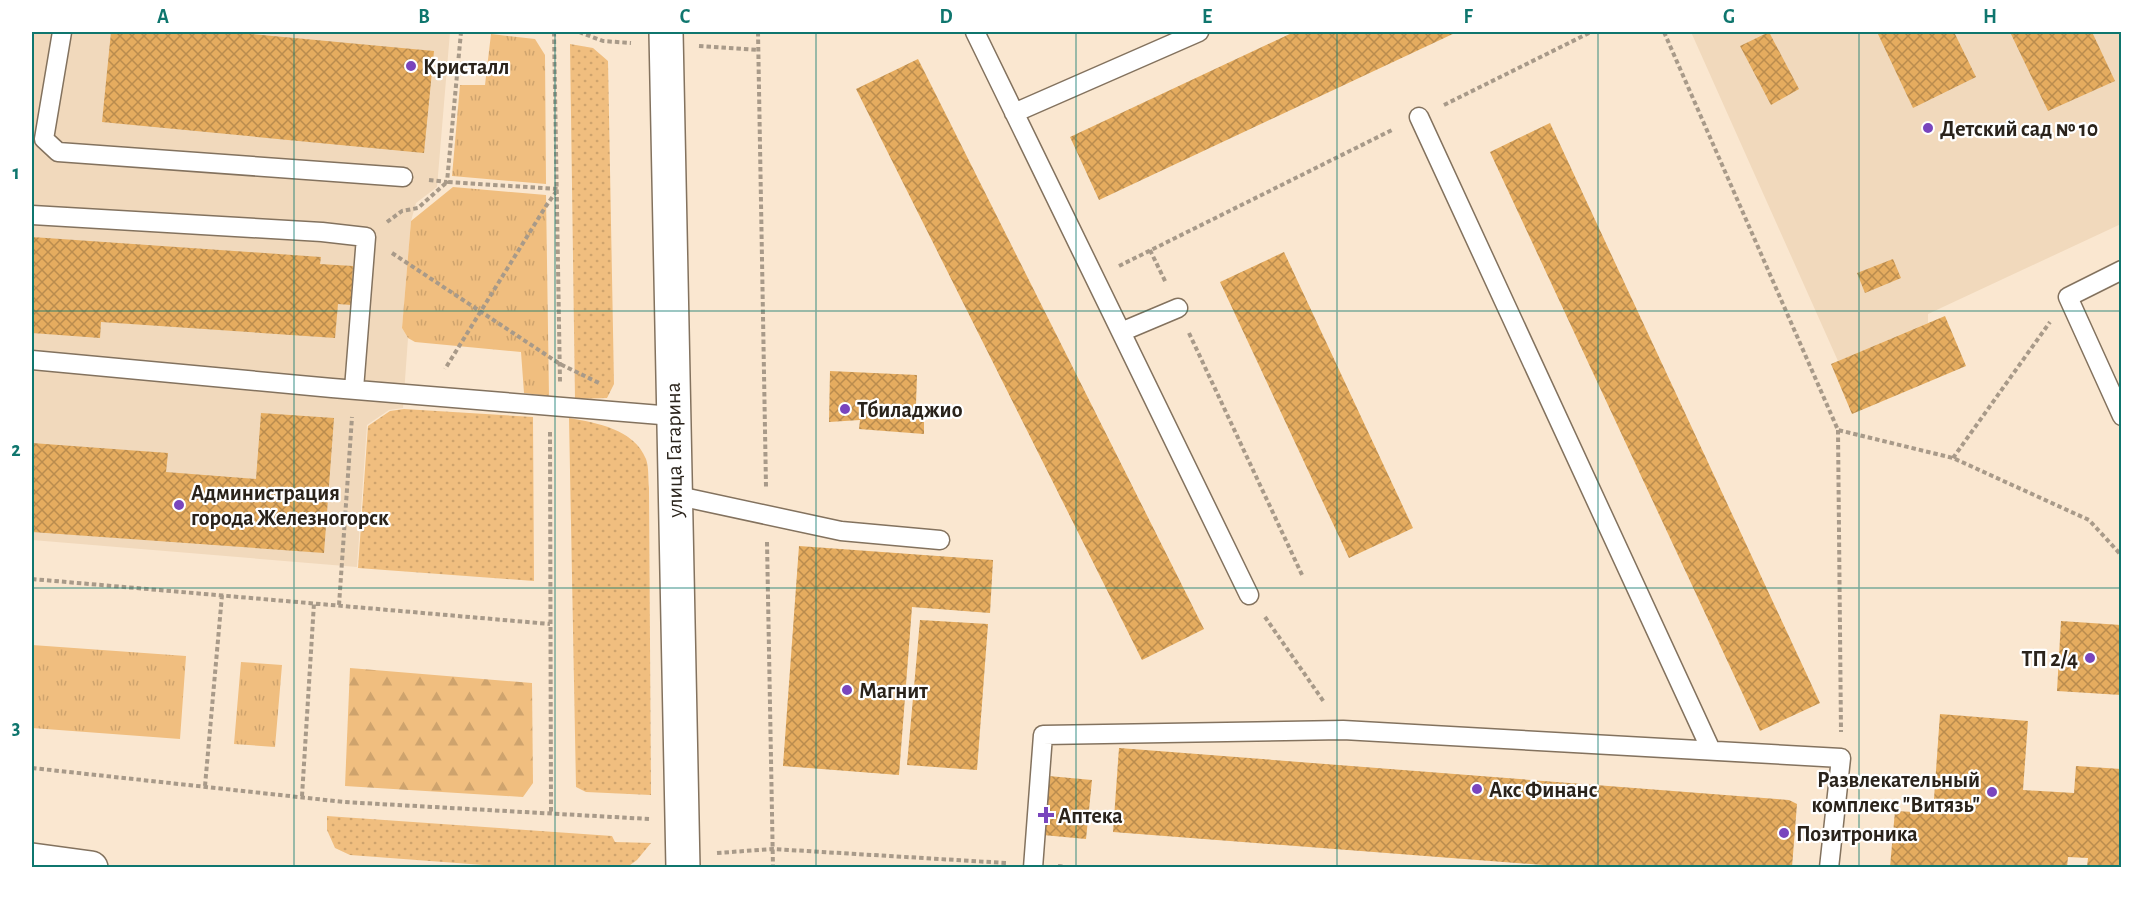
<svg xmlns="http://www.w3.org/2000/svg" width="2153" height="899" font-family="'Alegreya Sans',sans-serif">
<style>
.built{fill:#f1d9bc}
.grass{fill:url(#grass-tufts)}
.forest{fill:url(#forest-firs)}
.park{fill:url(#park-dots)}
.building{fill:url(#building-cross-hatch)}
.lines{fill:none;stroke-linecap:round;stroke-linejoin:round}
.service-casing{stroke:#83725e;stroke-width:21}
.secondary-casing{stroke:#83725e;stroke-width:36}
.path{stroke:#a89a89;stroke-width:4;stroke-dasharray:4.5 3;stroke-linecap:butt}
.service{stroke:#fff;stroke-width:18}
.secondary{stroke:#fff;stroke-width:33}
.grid{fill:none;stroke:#0f766e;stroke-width:1.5;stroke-opacity:0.55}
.poi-dot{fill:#7945bd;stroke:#fff;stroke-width:2}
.labels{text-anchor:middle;stroke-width:4.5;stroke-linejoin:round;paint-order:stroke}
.poi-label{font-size:22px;font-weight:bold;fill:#2a231b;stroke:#fff;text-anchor:start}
.street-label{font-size:22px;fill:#2a231b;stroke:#fff}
.neatline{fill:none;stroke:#0f766e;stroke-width:2}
.grid-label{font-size:20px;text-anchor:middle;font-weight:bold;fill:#0f766e}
</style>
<defs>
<pattern id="grass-tufts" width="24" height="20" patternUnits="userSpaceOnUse" patternTransform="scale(1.5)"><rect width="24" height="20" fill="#f0be7f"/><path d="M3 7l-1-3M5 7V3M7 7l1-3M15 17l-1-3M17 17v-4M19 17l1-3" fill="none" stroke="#cea36d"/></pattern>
<pattern id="forest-firs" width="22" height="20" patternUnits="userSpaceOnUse" patternTransform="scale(1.5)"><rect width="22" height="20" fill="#f0be7f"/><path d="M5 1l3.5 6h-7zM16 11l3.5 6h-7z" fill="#cea36d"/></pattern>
<pattern id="park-dots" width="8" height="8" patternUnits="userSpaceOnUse" patternTransform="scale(1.5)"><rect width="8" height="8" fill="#f0be7f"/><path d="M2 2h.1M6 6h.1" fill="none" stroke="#cea36d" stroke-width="1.8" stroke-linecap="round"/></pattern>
<pattern id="building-cross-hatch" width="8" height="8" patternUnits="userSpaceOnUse" patternTransform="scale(1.5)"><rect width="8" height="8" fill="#e5ac5f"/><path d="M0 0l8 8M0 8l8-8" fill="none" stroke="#ba8c4e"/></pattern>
</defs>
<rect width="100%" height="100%" fill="#fae7d0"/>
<path class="built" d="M32 32H450L437 187 416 203 411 221 402 328 408 338 403 408 389 410 367 425 357 567 32 540Z
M1691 32H2121V224L1928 314V323L1838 361Z"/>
<path class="grass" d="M491 34 535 39 545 55 546 184 452 176 460 85H485Z
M453 187 546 195 549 396 524 393 521 352 415 342 408 338 402 328 411 221Z
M32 645 186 656 180 739 32 728Z
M241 662 282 665 275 747 234 744Z"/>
<path class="forest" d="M350 668 532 683 533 783 523 797 345 786Z"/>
<path class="park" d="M570 44 593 48 608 61 614 384 607 398 575 399Z
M404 409 533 417 534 581 358 568 368 426 390 411Z
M569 418C597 423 634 429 646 459 649 467 648 479 649 488L651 795 586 792 576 787Z
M327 816 612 836 615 842 651 843 637 860 626 868 510 867 350 855 335 848 327 830Z"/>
<path class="building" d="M111 32H230L434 51 424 153 102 122Z
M1294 32H1457L1099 200 1070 137Z
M1769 32 1799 89 1771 105 1740 46Z
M1877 32H1954L1976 77 1913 108Z
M2010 32H2092L2115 81 2048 111Z
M918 59 1204 629 1142 660 856 89Z
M1550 123 1820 703 1760 731 1490 152Z
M32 237 321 257 320 264 353 266 351 305 338 304 335 338 101 322 100 338 32 333Z
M1284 252 1413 528 1349 558 1220 282Z
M1893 259 1901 278 1865 293 1857 273Z
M1945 316 1966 366 1852 414 1831 364Z
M830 371 917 375 916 404H924V434L859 429 860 420 829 422Z
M261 413 334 418 324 553 32 532V443L168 453 166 472 256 479Z
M799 546 993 560 990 613 912 607 899 775 783 766Z
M920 620 988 624 977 770 907 765Z
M2061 621 2121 625V695L2057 691Z
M1940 714 2028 721 2023 790 2074 793 2076 766 2121 769V867H2087L2088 858 2068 857 2067 867H1890L1895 811 1933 813Z
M1119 748 1789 800 1797 804 1792 867H1569L1113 832Z
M1049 776 1092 780 1086 839 1043 835Z"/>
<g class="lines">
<defs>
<path id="service" d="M62 32 44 139 58 152 403 177
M975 32 1249 595
M1014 113 1199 32
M1419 117 1711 750
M32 215 322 232 366 237 354 389
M2122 270 2068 297 2122 416
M1121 332 1178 308
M32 360 332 388 673 416
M674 495 841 531 940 540
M1033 868 1043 735 1343 730 1841 758 1829 868"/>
<path id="secondary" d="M666 32 683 868
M32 860 91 868"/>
</defs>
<use href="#service" class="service-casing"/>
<use href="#secondary" class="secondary-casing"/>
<path class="path" d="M554 32 560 382
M579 32 603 41 631 43
M758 32 766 487
M1664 32 1838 430 1953 458 2089 520 2122 556
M699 46 758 50
M1444 105 1591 32
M429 180 447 182 461 32
M387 222 402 211 418 208 447 182 558 189 546 206 445 369
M1150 250 1166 283
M392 253 560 364 599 383
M1119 266 1394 129
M1189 333 1303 577
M1838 430 1841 732
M550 432 551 814
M1953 458 2050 322
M767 542 773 868
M32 579 550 624
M339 605 352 417
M1265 617 1324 702
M32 768 344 802 649 819
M205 786 222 595
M302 796 314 603
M717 853 773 849 1006 863
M1058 866 1075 868"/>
<use href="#service" class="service"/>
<use href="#secondary" class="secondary"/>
</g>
<path class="grid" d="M294 32V868M555 32V868M816 32V868M1076 32V868M1337 32V868M1598 32V868M1859 32V868M32 311H2122M32 588H2122"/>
<g class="poi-dot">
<circle cx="411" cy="66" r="6"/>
<circle cx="1928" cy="128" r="6"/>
<circle cx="845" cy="409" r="6"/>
<circle cx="179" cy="505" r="6"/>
<circle cx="2090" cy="658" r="6"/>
<circle cx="847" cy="690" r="6"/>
<circle cx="1477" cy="789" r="6"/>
<circle cx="1992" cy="792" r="6"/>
<path d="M1043 806h6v6h6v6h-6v6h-6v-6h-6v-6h6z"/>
<circle cx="1784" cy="833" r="6"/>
</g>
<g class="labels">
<g class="poi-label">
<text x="423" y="74">Кристалл</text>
<text x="1940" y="136">Детский сад № 10</text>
<text x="857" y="417">Тбиладжио</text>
<text x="191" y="500">Администрация<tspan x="191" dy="25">города Железногорск</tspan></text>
<text x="2078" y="666" text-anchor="end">ТП 2/4</text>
<text x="859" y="698">Магнит</text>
<text x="1980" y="787" text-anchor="end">Развлекательный<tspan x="1980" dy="25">комплекс "Витязь"</tspan></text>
<text x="1489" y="797">Акс Финанс</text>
<text x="1058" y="823">Аптека</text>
<text x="1796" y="841">Позитроника</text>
</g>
<g class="street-label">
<text transform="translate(673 450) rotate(-91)" y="8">улица Гагарина</text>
</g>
</g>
<rect width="2153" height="899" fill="none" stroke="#ffffff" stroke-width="66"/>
<rect x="33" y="33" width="2087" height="833" class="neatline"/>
<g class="grid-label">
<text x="163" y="23">A</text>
<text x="424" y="23">B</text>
<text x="685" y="23">C</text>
<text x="946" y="23">D</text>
<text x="1207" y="23">E</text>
<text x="1468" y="23">F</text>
<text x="1729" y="23">G</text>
<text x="1990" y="23">H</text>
<text x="16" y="179">1</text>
<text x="16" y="456">2</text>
<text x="16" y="734">3</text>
</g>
</svg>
